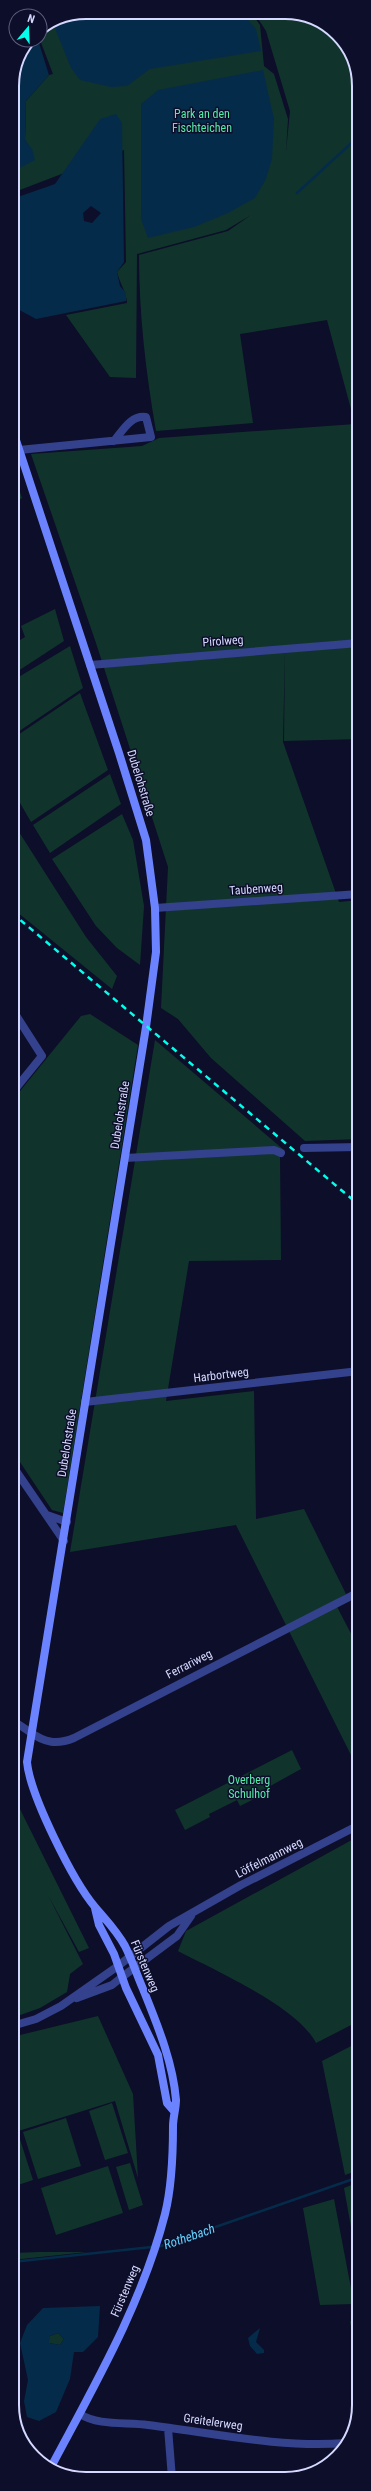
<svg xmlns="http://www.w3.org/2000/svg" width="371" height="2491" font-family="'Roboto Condensed',sans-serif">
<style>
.green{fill:#10342c}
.water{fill:#052b4a;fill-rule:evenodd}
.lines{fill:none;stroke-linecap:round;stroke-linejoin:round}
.stream{stroke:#052b4a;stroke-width:2.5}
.minor{stroke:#34418c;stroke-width:8}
.tertiary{stroke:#34418c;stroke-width:8}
.secondary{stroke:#6c83ff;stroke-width:8}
.rail{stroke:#01ffeb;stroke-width:2.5;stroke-dasharray:6 5;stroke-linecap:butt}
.labels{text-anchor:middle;stroke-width:3;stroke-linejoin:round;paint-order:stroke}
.park-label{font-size:12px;fill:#55ebab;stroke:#0d0e29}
.street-label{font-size:12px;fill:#d5d8ff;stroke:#0d0e29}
.water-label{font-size:13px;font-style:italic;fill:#63d3ff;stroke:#0d0e29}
.rim{fill:none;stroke:#d5d8ff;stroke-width:2}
</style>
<rect width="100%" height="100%" fill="#0d0e29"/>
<path class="green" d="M86 12 252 14 260 25 264 66 274 74 288 119 286 152 290 111 266 31 255 14H304L341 37 359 81V739L284 741 285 647 283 742 339 902 359 900V1139L305 1141 211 1058 178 1019 161 1008 168 867 96 643 31 454 142 446 159 438 355 424 327 320 240 334 253 423 156 431C146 373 139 315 139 255L228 231 251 215 226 230 137 254 136 378 110 377 66 315 127 303C126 291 120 284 117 272L126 262 124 150 12 193V160L30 148 25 140 26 101 49 75 53 74 40 40V29L58 18Z
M12 468 22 498 12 505Z
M55 609 64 641 12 675V645L25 637 21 626Z
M70 646 83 688 12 736V681Z
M80 693 108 770 31 822 12 789V739Z
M110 774 121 804 50 853 33 825Z
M122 814 133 840 144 906 140 965 117 948 96 926 52 859Z
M12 821 86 937 117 976 112 989 12 908Z
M90 1014 138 1045 63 1513 52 1510 12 1450V1101L81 1016Z
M155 1040 284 1150 280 1155 281 1260 189 1261 166 1401 254 1391 256 1519 304 1509 346 1594 334 1601 359 1649V1771L236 1525 70 1552Z
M292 1750 301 1769 263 1790 264 1794 240 1806 237 1800 209 1814 210 1817 185 1830 175 1810Z
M12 1793 89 1948 79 1952 48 1895 83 1964 70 1974 67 1992 40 2008 12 2018Z
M359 1836V2021L316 2043C298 2007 214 1970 178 1951L186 1931Z
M98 2016 133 2094 138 2178 115 2101 12 2133V2037Z
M359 2042V2170L345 2175 322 2061Z
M112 2103 128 2153 105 2160 89 2111Z
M66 2118 81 2166 38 2179 23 2132Z
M18 2133 33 2180 12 2187V2135Z
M130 2163 143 2205 129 2210 116 2167Z
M108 2166 123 2213 56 2235 41 2188Z
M359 2182V2272L344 2188Z
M334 2199 354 2304 320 2305 303 2208Z
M40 2252H87L12 2260V2253Z
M359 2319V2374L350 2321Z
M58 2333 64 2339 60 2345 49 2343 48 2340 50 2336Z"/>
<path class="water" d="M86 12 243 14 256 29 261 51 150 69 127 86 111 87 80 80 71 68 52 21 58 18Z
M29 40H38L49 75 26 101 25 140 32 149 35 160 12 172V85L18 57Z
M263 70 274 119 272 159 266 179 255 198 228 213 194 227 148 238 141 219V104L158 90Z
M116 114 122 123 124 262 117 272 120 286 126 293V301L36 319 12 306V199L55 184 100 119ZM91 206 101 213 92 223 84 221 83 213Z
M100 2306 98 2337 83 2352H74L70 2379 56 2412 39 2421 27 2417 24 2401 28 2380 20 2343 27 2325 43 2308ZM58 2333 64 2339 60 2345 49 2343 50 2336Z
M260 2328 256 2342 264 2350V2353L257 2354 250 2346 248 2338Z"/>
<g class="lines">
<path class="stream" d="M297 193 359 136
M12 2262 161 2246 359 2177"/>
<path class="minor" d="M19 450 151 437 146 417C131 415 123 430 114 441
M90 665 359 643
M155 908 359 894
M12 1009 42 1056 12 1093
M304 1148 359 1147
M125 1158 274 1150 281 1153
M85 1402 359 1371
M12 1465 64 1541
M47 1515 67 1522
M30 1732C45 1743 57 1745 74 1738L359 1592
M77 1998 112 1985 122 1977
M12 2026 36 2019 61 2006 118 1966
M80 2414C98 2426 126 2422 148 2425 213 2433 279 2448 345 2443
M168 2428 172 2478"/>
<path class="tertiary" d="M12 1720 30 1732
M118 1966 169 1926 241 1885 359 1825
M122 1977 177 1936 191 1916"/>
<path class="secondary" d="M12 428 119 753 146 840 155 908 156 952 146 1027 27 1762C30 1795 73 1881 95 1907 106 1920 117 1931 125 1946 132 1960 137 1975 143 1989 157 2024 173 2062 176 2100 176 2108 173 2118 173 2126 173 2155 172 2186 165 2214 142 2304 94 2386 51 2467
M95 1908 99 1925 114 1954 126 1988 158 2055 167 2103 174 2111"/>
<path class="rail" d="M12 913 359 1205"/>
</g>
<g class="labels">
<g class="park-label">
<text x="202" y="118">Park an den<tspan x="202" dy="14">Fischteichen</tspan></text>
<text x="249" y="1784">Overberg<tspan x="249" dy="14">Schulhof</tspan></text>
</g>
<g class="street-label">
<text transform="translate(223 641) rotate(-4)" y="4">Pirolweg</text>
<text transform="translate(141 783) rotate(73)" y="4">Dubelohstraße</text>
<text transform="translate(256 889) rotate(-4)" y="4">Taubenweg</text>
<text transform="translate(120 1115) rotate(-81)" y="4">Dubelohstraße</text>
<text transform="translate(221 1375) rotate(-7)" y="4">Harbortweg</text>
<text transform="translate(67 1443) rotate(-81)" y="4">Dubelohstraße</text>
<text transform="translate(189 1664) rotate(-27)" y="4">Ferrariweg</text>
<text transform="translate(269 1858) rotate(-27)" y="4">Löffelmannweg</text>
<text transform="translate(145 1966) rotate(67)" y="4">Fürstenweg</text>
<text transform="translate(125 2291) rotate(-67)" y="4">Fürstenweg</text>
<text transform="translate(213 2422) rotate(8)" y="4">Greitelerweg</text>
</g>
<g class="water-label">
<text transform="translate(189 2236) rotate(-19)" y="5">Rothebach</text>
</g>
</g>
<path d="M0 0H371V2491H0ZM86 19H285A67 67 0 0 1 352 86V2405A67 67 0 0 1 285 2472H86A67 67 0 0 1 19 2405V86A67 67 0 0 1 86 19Z" fill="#0d0e29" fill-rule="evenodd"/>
<path class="rim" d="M86 19H285A67 67 0 0 1 352 86V2405A67 67 0 0 1 285 2472H86A67 67 0 0 1 19 2405V86A67 67 0 0 1 86 19Z"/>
<g transform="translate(28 28) rotate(19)"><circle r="19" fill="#0d0e29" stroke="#5d5f7f"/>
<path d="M0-3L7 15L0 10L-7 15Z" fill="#01ffeb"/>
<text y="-6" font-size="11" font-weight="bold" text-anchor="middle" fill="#d5d8ff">N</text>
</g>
</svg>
